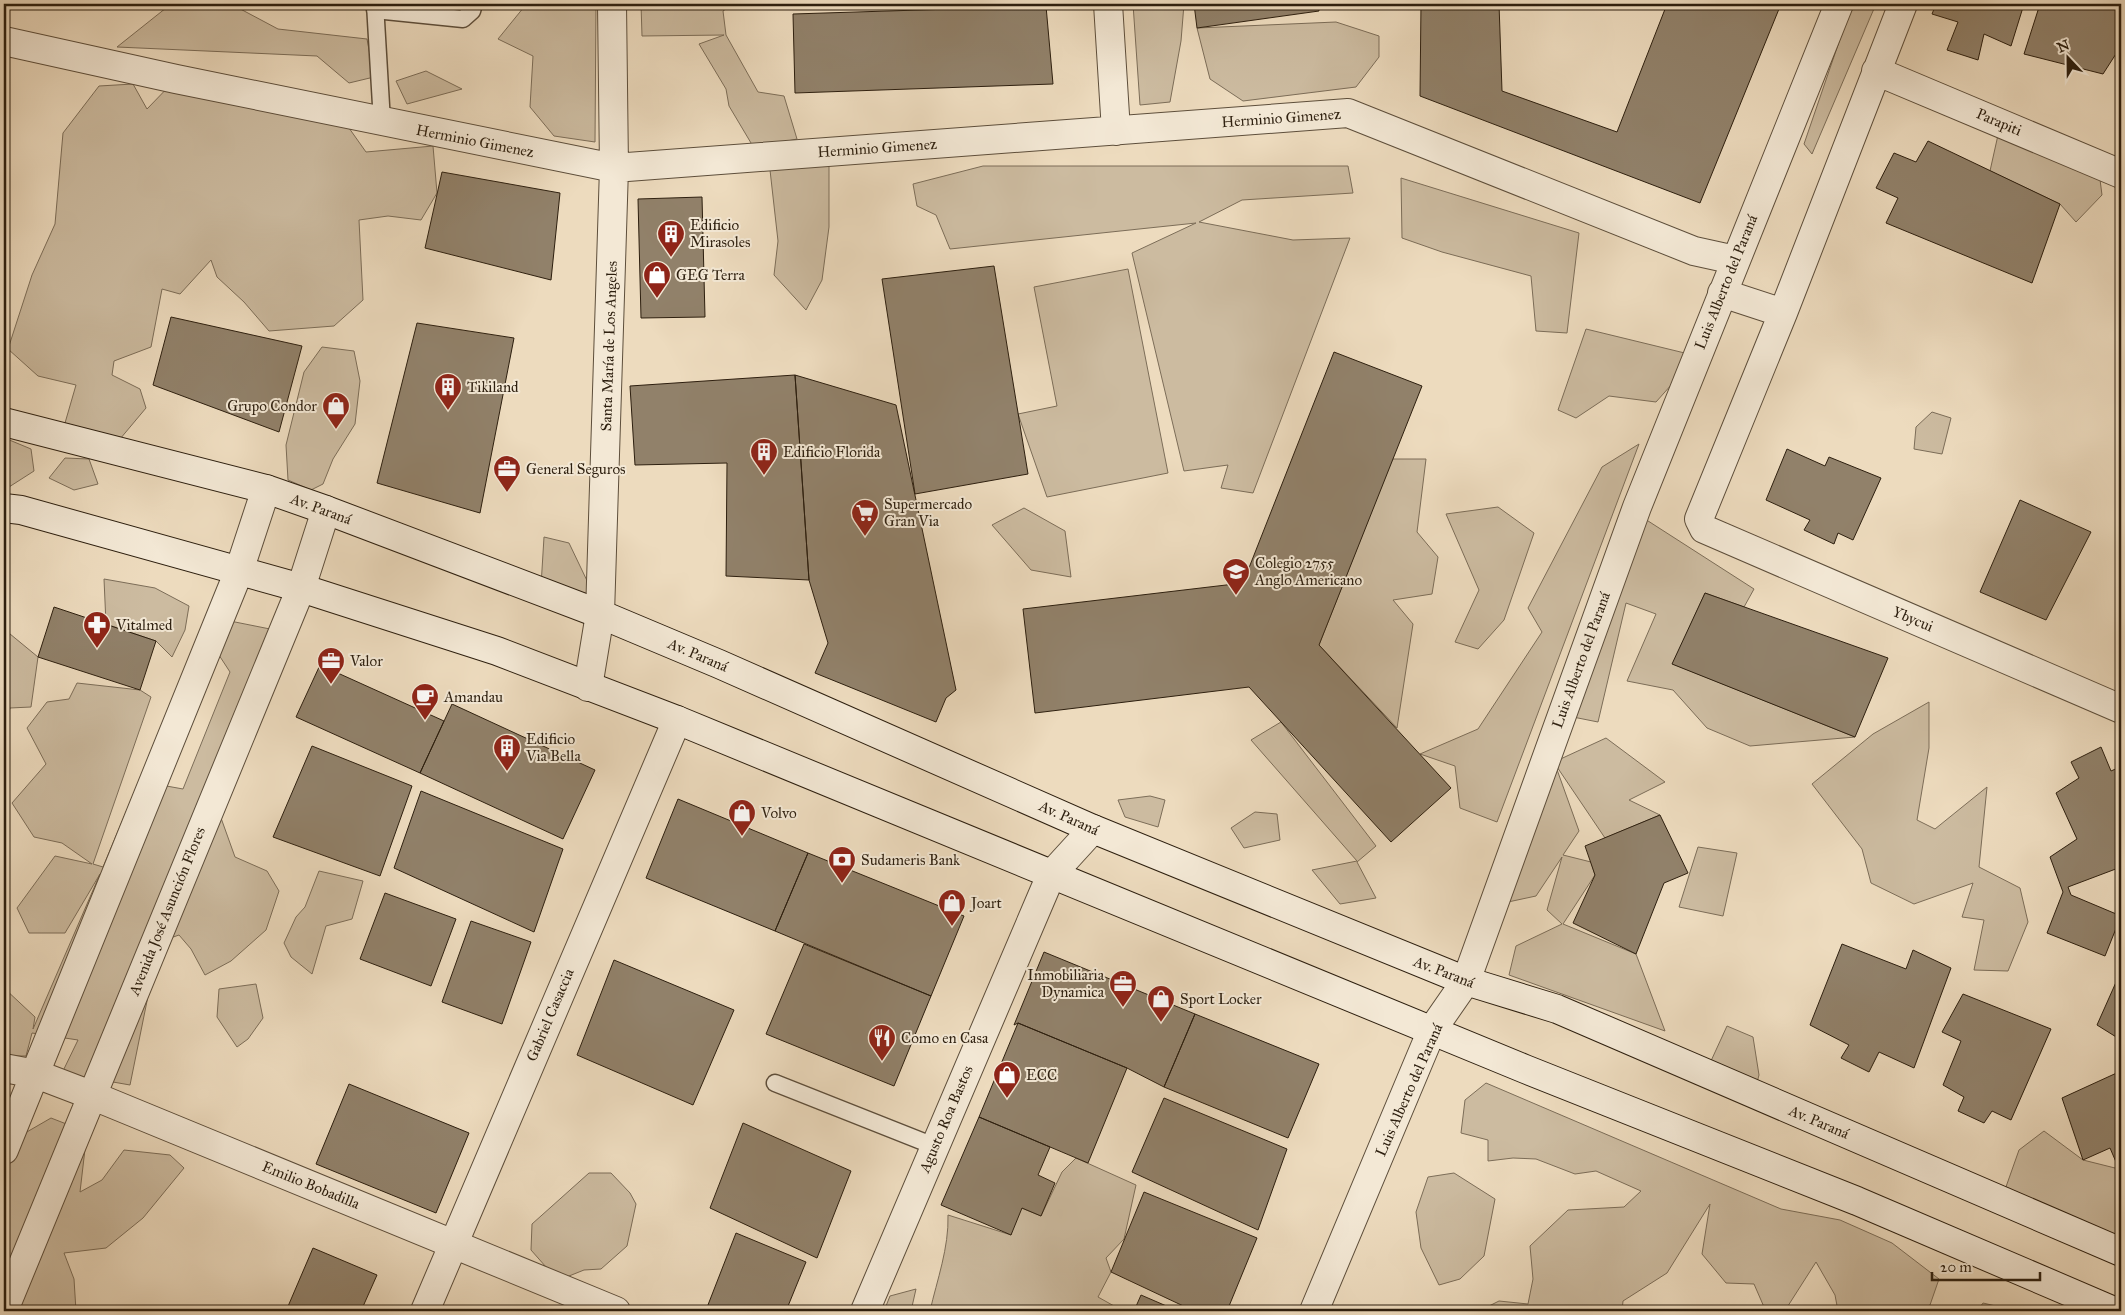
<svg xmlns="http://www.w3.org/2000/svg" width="2125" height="1315" font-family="'IM FELL Great Primer',serif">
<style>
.green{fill:#ccbba0;stroke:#7c6d58}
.building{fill:#91816a;stroke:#2d1f0f}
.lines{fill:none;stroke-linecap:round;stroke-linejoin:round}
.lane-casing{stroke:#5d4e3b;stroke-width:19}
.street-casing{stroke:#5d4e3b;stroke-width:30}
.secondary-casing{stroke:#2d1f0f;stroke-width:30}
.lane{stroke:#f3e8d5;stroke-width:16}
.street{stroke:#f3e8d5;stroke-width:28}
.secondary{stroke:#f3e8d5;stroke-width:28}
.labels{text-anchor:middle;stroke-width:4;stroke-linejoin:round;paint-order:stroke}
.street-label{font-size:15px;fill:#2d1f0f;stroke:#f3e8d5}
.poi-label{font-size:15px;fill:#2d1f0f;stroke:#f3e8d5;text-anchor:start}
</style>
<rect width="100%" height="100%" fill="#eddbbe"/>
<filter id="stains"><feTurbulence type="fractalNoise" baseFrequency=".004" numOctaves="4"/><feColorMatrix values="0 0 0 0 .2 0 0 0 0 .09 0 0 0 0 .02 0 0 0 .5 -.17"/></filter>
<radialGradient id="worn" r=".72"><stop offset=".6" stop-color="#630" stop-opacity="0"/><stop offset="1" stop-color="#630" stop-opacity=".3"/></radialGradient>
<path class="green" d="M171 4H231L278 29 367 39 374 77 349 83 317 56 117 47Z
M522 4H596L595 142 554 136 530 107 533 56 498 39 524 7Z
M641 4H733L723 11 726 35 758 92 784 96 797 139 754 148 729 106 726 89 699 44 724 35 642 36Z
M1133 4H1184L1181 41 1170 102 1140 105Z
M1852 4H1876L1812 154 1804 144Z
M1336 22 1379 36V57L1356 87 1243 101 1210 79 1197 28Z
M426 71 462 89 407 104 396 81Z
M176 79 349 128 366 152 433 146 437 193 421 220 388 216 359 220 363 300 334 326 269 331 244 302 217 277 211 260 180 294 162 289 151 347 114 361 112 375 140 389 146 408 120 439 65 423 76 385 38 376 8 349 32 275 55 224 63 133 99 86 133 84 147 109Z
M1998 135 2098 164 2102 195 2076 222 2060 204 1990 171Z
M829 164V227L822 280 806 310 774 275 778 241 770 170Z
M983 166H1348L1353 193 1242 200 1199 222 1293 240 1350 238 1253 493 1221 488 1228 465 1184 471 1132 253 1196 223 950 249 936 215 917 206 913 184Z
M1401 178 1579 233 1567 333 1536 331 1531 276 1442 252 1402 238Z
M1128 269 1168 473 1047 497 1018 414 1057 406 1034 287Z
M1586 329 1697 356 1656 402 1609 396 1576 418 1558 410Z
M322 347 354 351 360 381 355 424 333 459 323 484 311 490 288 480 286 445 304 372Z
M1932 412 1951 418 1942 454 1914 449 1916 427Z
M7 439 31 449 34 471 9 487 4 482V443Z
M1639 444 1497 822 1460 808 1455 766 1420 754 1478 729 1542 632 1528 608 1602 467Z
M65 458 89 459 98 484 74 490 49 478Z
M1392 459H1426L1417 532 1438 557 1432 594 1393 600 1413 624 1397 728 1319 645Z
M1498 507 1534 533 1504 620 1478 649 1455 642 1479 590 1446 514Z
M1024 508 1065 531 1071 577 1031 570 992 525Z
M1645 519 1754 589 1744 607 1705 593 1673 664 1855 737 1750 746 1707 728 1673 690 1627 681 1656 614 1626 603 1598 722 1573 717Z
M544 537 569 543 591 589 580 600 541 586Z
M104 579 155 588 189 606 185 630 172 657 156 641 106 624Z
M220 619 270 629 216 804 235 857 267 871 279 891 266 930 231 961 205 975 191 949 179 935 159 942 130 1085 62 1073 78 1040 32 1033 26 1056H4V988L35 1017 33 1029 100 874 65 933H29L17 908 55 856 92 864 62 843 34 837 12 803 46 764 27 728 47 702 69 699 77 683 140 690 151 697 93 864 103 867 139 781 183 789 230 672 215 649Z
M4 629 38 657 31 707 10 708 4 730Z
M1929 702V748L1917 820 1935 829 1987 787 1979 867 2020 888 2028 922 2008 971 1974 970 1984 920 1962 917 1973 883 1914 904 1871 883 1862 849 1812 784 1873 734Z
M1281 722 1376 846 1357 862 1376 898 1340 904 1312 870 1357 861 1251 740Z
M1606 738 1665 782 1629 800 1660 815 1605 838 1555 764 1579 831 1563 855 1591 862 1595 875 1563 924 1636 954 1665 1031 1509 975 1516 946 1562 924 1547 910 1562 857 1536 896 1494 905 1554 762Z
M1150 796 1165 800 1158 827 1125 817 1118 800Z
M1255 812 1277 814 1280 840 1244 848 1231 828Z
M1698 847 1737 853 1723 916 1679 907Z
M319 871 363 881 352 919 326 926 312 974 291 957 284 943 296 917 305 907Z
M256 984 263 1018 248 1039 237 1047 217 1017 219 989Z
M1727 1026 1753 1037 1759 1075 1753 1098 1705 1074Z
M1486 1083 1781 1209 1840 1220 1892 1243 1939 1279 1930 1305 1914 1311H1838L1835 1295 1816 1262 1786 1309 1787 1311 1764 1307 1754 1284 1726 1283 1702 1254 1710 1204 1667 1273 1623 1301 1622 1311H1479L1499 1301 1528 1304 1533 1279 1530 1246 1568 1210 1624 1207 1641 1191 1596 1171 1575 1174 1536 1159 1513 1158 1488 1161V1140L1461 1133 1465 1100Z
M51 1118 87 1132 80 1192 102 1180 124 1150 170 1155 184 1168 143 1218 106 1248 64 1253 74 1279 76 1311H4V1149L6 1144Z
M2044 1131 2083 1160 2119 1169 2121 1177V1251L2001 1201 2019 1150Z
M1076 1158 1136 1185 1124 1239 1106 1258 1111 1272 1098 1297 1123 1311H930C937 1280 949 1248 948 1215L1011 1235 1014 1205 1041 1216 1062 1172Z
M589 1173H611L630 1193 636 1204 627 1246 601 1269 584 1270 564 1278 546 1267 531 1250 532 1224Z
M1454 1173 1495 1199 1484 1256 1460 1279 1439 1285 1421 1248 1416 1212 1428 1177Z
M916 1289 911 1311H884L890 1296Z
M1983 1303 2017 1311H1977Z"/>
<path class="building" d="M1194 4H1318L1319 11 1197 28Z
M1421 4H1499L1502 91 1617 132 1667 4H1781L1700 203 1420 96Z
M1936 4H2024L2011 46 1984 34 1978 60 1947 50 1958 22 1932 14Z
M2040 4H2121V46L2103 74 2024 54Z
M1046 6 1053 84 795 93 793 14Z
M1928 141 2060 204 2032 283 1886 223 1898 198 1876 188 1894 153 1916 162Z
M442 172 560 193 551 280 425 248Z
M702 197 705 317 641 318 638 199Z
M994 266 1028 474 915 494 882 279Z
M171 317 302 346 279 432 153 385Z
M417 323 514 338 480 513 377 483Z
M1334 352 1422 386 1319 645 1451 788 1391 842 1249 687 1035 713 1023 609 1243 583Z
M795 375 896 405 956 690 946 698 936 722 815 673 828 643 809 580Z
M795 375 809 580 726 576 727 463 635 465 630 386Z
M1787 449 1825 466 1829 457 1881 478 1853 540 1838 533 1834 544 1804 530 1810 520 1766 500Z
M2020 500 2091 532 2046 620 1980 592Z
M1705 593 1888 658 1855 737 1672 664Z
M54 607 156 641 140 690 38 657Z
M320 665 444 721 420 773 296 717Z
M452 704 595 770 563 839 420 773Z
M312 746 412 786 380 876 273 837Z
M2101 747 2111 771 2120 767 2121 770V867L2068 887 2071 895 2121 916 2105 956 2047 933 2063 892 2050 857 2077 839 2056 793 2079 778 2071 762Z
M421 791 563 849 534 932 394 868Z
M678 799 808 853 775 931 646 878Z
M1660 815 1688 873 1664 883 1636 954 1573 923 1595 875 1585 846Z
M808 853 964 916 931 996 775 931Z
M385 893 456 919 431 986 360 959Z
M471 921 531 942 502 1024 442 1002Z
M804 944 931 996 894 1086 766 1034Z
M1842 944 1906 969 1913 950 1951 968 1914 1068 1879 1052 1869 1072 1841 1058 1849 1045 1810 1025Z
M1044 952 1195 1014 1164 1087 1127 1068 1018 1023 1014 1025Z
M614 960 734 1010 693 1105 577 1055Z
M2121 971V1040L2097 1025Z
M1963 994 2051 1029 2011 1120 1992 1111 1984 1123 1958 1111 1964 1097 1943 1085 1961 1041 1942 1032Z
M1195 1014 1319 1064 1288 1138 1164 1087Z
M1018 1023 1127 1068 1088 1163 979 1117Z
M2121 1071V1168L2119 1169 2110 1148 2083 1160 2062 1098Z
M349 1084 469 1133 436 1213 316 1164Z
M1164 1098 1287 1149 1258 1230 1132 1172Z
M979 1117 1050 1147 1038 1175 1055 1183 1041 1216 1022 1208 1011 1235 941 1205Z
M743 1123 851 1171 817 1258 710 1208Z
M1144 1192 1257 1238 1227 1311H1194L1111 1272Z
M736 1233 806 1262 786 1311 706 1310Z
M313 1248 377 1275 361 1311H286Z
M1141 1295 1178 1311H1134Z"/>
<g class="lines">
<defs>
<path id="lane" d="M375 4 382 122
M375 10 463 19 472 11 474 4
M775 1083 934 1146"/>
<path id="street" d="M1108 4 1116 131
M1903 4 1783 313 1699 519 1704 529 2121 709
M4 41 176 79 614 168 1348 113 1694 251 1735 260
M1876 71 2121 174
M1722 293 1783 313
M588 687 600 614 614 168 612 4
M4 1068 36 1074 91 1095 616 1311
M4 1150 239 571 266 489
M4 1310 301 588 326 510
M425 1311 677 720
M865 1311 1051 875 1093 829
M1314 1311 1432 1030 1466 981 1637 507 1839 4"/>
<path id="secondary" d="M4 422 266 489 326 510 600 614 719 664 1093 829 1466 981 1557 1009 2121 1252
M4 508 21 510 301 588 497 651 677 720 1525 1069 1857 1201 2114 1311"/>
</defs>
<use href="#lane" class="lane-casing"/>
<use href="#street" class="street-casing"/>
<use href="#secondary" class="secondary-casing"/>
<use href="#lane" class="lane"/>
<use href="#street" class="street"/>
<use href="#secondary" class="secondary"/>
</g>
<defs>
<symbol id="building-pin" viewBox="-11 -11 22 30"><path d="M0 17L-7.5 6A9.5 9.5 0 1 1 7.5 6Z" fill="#8f2418" stroke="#f3e8d5"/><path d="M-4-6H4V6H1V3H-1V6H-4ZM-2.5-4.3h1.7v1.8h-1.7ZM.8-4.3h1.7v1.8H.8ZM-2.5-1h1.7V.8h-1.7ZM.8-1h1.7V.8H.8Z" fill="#fff"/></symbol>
<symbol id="shop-pin" viewBox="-11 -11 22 30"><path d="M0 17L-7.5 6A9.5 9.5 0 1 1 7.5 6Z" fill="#8f2418" stroke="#f3e8d5"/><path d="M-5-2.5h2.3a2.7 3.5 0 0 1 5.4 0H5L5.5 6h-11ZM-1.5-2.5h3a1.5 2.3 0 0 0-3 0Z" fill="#fff"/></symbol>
<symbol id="office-pin" viewBox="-11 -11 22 30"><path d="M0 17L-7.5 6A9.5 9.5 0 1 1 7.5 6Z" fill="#8f2418" stroke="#f3e8d5"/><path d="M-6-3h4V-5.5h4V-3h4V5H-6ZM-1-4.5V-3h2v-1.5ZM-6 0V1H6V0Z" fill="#fff"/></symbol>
<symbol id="supermarket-pin" viewBox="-11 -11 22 30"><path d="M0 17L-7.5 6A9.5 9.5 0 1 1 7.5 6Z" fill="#8f2418" stroke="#f3e8d5"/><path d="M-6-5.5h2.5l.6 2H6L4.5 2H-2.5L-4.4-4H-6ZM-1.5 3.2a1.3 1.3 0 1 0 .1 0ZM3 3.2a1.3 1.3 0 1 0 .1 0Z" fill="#fff"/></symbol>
<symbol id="school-pin" viewBox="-11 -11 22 30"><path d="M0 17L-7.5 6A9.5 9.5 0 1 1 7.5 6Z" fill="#8f2418" stroke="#f3e8d5"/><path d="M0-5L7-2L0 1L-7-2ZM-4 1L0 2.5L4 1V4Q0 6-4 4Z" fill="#fff"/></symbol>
<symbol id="pharmacy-pin" viewBox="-11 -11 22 30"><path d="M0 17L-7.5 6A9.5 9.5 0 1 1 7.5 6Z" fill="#8f2418" stroke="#f3e8d5"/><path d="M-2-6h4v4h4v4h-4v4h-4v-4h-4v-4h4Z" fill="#fff"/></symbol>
<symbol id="cafe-pin" viewBox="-11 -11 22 30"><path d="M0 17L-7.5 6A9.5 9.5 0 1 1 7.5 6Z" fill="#8f2418" stroke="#f3e8d5"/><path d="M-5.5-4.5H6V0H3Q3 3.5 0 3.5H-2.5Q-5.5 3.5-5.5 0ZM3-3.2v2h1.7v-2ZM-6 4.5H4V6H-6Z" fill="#fff"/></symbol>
<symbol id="bank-pin" viewBox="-11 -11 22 30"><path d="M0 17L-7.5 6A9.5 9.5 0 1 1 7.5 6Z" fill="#8f2418" stroke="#f3e8d5"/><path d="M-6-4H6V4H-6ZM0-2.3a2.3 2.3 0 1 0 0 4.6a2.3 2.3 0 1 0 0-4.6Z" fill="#fff"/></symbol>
<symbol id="restaurant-pin" viewBox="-11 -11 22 30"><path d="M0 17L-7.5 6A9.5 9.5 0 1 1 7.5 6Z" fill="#8f2418" stroke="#f3e8d5"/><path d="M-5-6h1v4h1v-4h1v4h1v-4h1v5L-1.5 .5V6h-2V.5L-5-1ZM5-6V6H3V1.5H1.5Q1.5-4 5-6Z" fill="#fff"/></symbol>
</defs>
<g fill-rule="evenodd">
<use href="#building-pin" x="655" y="218" width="32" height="43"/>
<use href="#shop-pin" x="641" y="259" width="32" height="43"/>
<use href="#building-pin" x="432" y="371" width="32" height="43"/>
<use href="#shop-pin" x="320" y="390" width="32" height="43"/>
<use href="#building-pin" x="748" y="436" width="32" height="43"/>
<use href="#office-pin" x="491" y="453" width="32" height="43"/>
<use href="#supermarket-pin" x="849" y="497" width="32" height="43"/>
<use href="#school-pin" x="1220" y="556" width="32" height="43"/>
<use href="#pharmacy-pin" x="81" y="609" width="32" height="43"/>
<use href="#office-pin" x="315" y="645" width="32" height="43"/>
<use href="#cafe-pin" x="409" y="681" width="32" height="43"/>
<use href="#building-pin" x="491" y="732" width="32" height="43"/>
<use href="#shop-pin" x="726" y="797" width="32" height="43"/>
<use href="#bank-pin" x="826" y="844" width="32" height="43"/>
<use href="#shop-pin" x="936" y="887" width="32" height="43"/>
<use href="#office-pin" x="1107" y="968" width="32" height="43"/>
<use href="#shop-pin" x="1145" y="983" width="32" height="43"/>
<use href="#restaurant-pin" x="866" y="1022" width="32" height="43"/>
<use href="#shop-pin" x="991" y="1059" width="32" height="43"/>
</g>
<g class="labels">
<g class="street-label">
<text transform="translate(1281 118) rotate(-4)" y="5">Herminio Gimenez</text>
<text transform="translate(1999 122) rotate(23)" y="5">Parapiti</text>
<text transform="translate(475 141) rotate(11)" y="5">Herminio Gimenez</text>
<text transform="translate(877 148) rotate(-4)" y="5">Herminio Gimenez</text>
<text transform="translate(1726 282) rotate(-68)" y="5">Luis Alberto del Paraná</text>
<text transform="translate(609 346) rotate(-88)" y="5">Santa María de Los Angeles</text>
<text transform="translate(321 509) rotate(20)" y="5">Av. Paraná</text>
<text transform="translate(1913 619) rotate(23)" y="5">Ybycui</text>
<text transform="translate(698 655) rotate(23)" y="5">Av. Paraná</text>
<text transform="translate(1581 660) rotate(-70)" y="5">Luis Alberto del Paraná</text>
<text transform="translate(1069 818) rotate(24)" y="5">Av. Paraná</text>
<text transform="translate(167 911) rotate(-68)" y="5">Avenida José Asunción Flores</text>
<text transform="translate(1444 972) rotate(21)" y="5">Av. Paraná</text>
<text transform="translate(550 1015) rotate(-67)" y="5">Gabriel Casaccia</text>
<text transform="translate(1409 1090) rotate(-66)" y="5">Luis Alberto del Paraná</text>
<text transform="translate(946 1119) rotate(-67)" y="5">Agusto Roa Bastos</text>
<text transform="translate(1819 1122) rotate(23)" y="5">Av. Paraná</text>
<text transform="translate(311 1185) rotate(22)" y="5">Emilio Bobadilla</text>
</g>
<g class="poi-label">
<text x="690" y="230">Edificio<tspan x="690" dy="17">Mirasoles</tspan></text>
<text x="676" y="280">GEG Terra</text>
<text x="467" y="392">Tikiland</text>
<text x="317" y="411" text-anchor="end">Grupo Condor</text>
<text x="783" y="457">Edificio Florida</text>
<text x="526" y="474">General Seguros</text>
<text x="884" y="509">Supermercado<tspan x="884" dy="17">Gran Via</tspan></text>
<text x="1255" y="568">Colegio 2755<tspan x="1255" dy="17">Anglo Americano</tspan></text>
<text x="116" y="630">Vitalmed</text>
<text x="350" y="666">Valor</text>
<text x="444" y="702">Amandau</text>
<text x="526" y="744">Edificio<tspan x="526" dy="17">Via Bella</tspan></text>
<text x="761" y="818">Volvo</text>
<text x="861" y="865">Sudameris Bank</text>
<text x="971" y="908">Joart</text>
<text x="1104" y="980" text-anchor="end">Inmobiliaria<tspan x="1104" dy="17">Dynamica</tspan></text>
<text x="1180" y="1004">Sport Locker</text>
<text x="901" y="1043">Como en Casa</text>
<text x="1026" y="1080">ECC</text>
</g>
</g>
<rect width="2125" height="1315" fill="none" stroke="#eddbbe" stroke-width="20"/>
<rect x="5" y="5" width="2115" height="1305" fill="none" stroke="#2d1f0f" stroke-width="2.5"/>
<rect x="10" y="10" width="2105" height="1295" fill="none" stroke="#2d1f0f"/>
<g transform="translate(2068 58) rotate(338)" stroke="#f3e8d5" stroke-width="4" paint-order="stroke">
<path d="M0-4L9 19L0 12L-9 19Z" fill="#2d1f0f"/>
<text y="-8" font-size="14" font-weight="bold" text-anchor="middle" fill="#2d1f0f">N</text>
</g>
<path d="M1932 1272v8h108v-8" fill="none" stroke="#2d1f0f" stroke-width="2.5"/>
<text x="1940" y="1272" font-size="15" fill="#2d1f0f" stroke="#f3e8d5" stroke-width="4" paint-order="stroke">20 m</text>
<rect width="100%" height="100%" filter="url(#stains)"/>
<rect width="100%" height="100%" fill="url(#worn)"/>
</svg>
